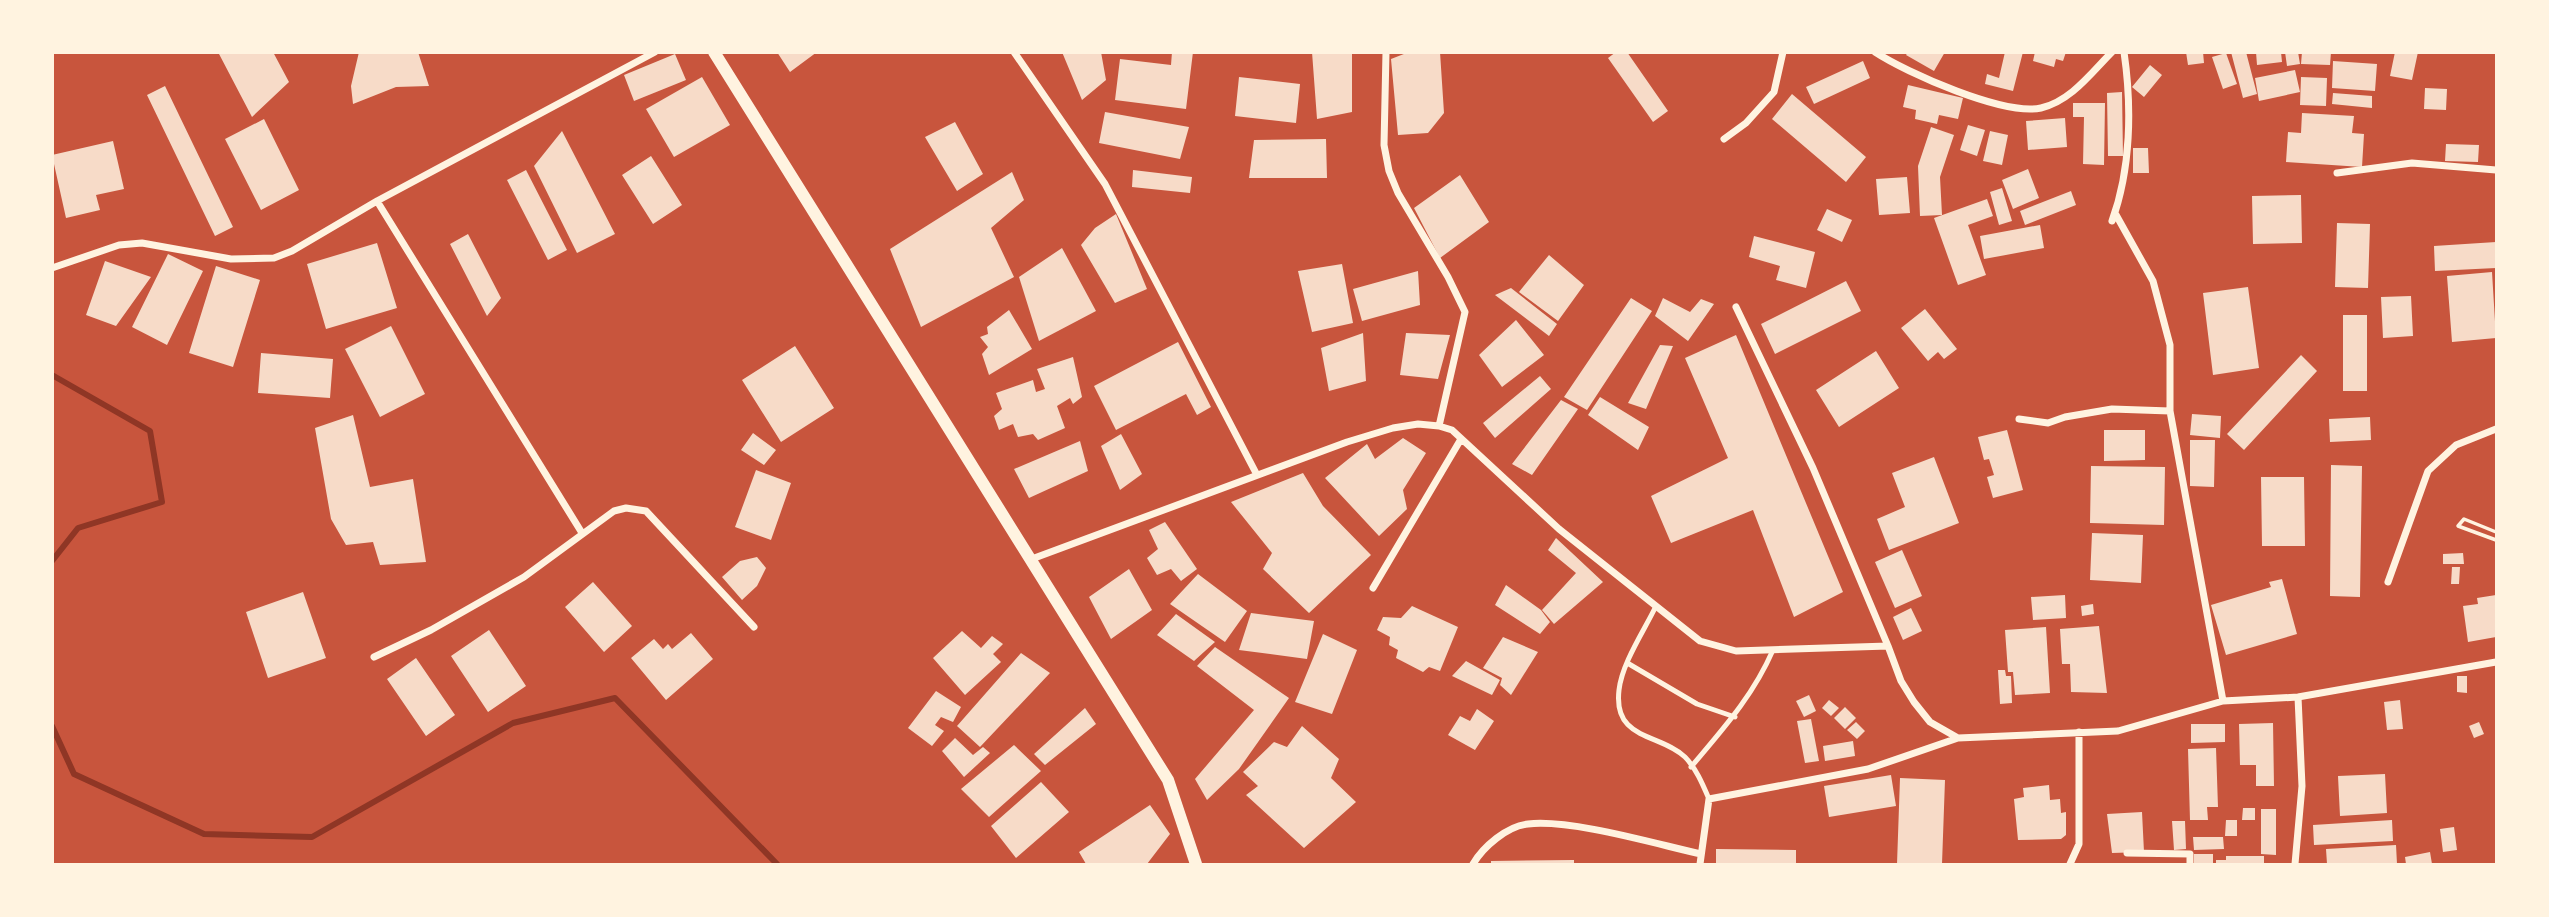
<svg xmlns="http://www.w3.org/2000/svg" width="2549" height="917" font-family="Helvetica,sans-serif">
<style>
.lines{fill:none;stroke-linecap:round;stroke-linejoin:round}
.stream{stroke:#8f3625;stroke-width:6}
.building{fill:#f7dbc8}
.path{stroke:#fff3e0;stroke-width:3.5}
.service{stroke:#fff3e0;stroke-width:5}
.minor{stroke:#fff3e0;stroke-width:7}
.tertiary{stroke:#fff3e0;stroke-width:12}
</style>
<rect width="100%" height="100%" fill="#c8553d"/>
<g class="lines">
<path class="stream" d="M52 375 150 431 162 502 78 528 52 561
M52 726 74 774 204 834 312 837 513 723 615 698 777 864"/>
</g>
<path class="building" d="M218 52H273L289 82 252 117Z
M359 52H418L429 86 396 87 353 104 351 86Z
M777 52H817L790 72Z
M1062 52H1101L1106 80 1082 100Z
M1172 52H1193L1186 109 1115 100 1120 59 1171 65Z
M1312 52H1352V112L1317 119Z
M1409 52H1440L1444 113 1428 133 1398 135 1391 59Z
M1616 52H1627L1668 111 1653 122 1608 58Z
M1908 52H1945L1934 71 1906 55Z
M2005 52H2023L2013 91 1985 84 1987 74 1999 78Z
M2035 52H2066L2063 61 2056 59 2054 67 2033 61Z
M2186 52H2203L2204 63 2188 65Z
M2231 52H2246L2257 94 2243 98Z
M2256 52H2281L2282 62 2257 65Z
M2285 52H2298L2300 64 2287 66Z
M2302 52H2331L2330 65 2301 64Z
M2395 52H2418L2412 80 2390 76Z
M2226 53 2237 84 2223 89 2212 57Z
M675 54 686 80 634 101 624 75Z
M1863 61 1870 78 1814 104 1806 87Z
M2333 61 2377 64 2375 91 2332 88Z
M2150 65 2162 75 2144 97 2132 87Z
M2295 70 2300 92 2259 101 2255 78Z
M702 77 730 125 674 157 646 109Z
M1239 77 1300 84 1296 123 1235 116Z
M2301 77 2327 78 2326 106 2300 105Z
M1908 85 1963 98 1958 119 1939 115 1937 124 1915 119 1916 110 1903 107Z
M165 86 233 227 215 236 147 95Z
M2425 88 2447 89 2446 110 2424 109Z
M2122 92 2123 156H2108L2107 93Z
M2333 93 2372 96V108L2332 104Z
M1792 94 1866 157 1846 182 1772 119Z
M2073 103H2105L2104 165 2083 164 2084 117H2073Z
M1105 112 1189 127 1180 159 1099 143Z
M2302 113 2354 116 2352 133 2364 134 2362 167 2286 162 2288 132 2301 133Z
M2065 118 2067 147 2028 150 2026 121Z
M264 119 299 190 261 210 225 139Z
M955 122 983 174 957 191 925 137Z
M1968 125 1985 130 1977 156 1960 150Z
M1931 127 1954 135 1940 177 1942 215 1920 216 1918 166Z
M562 131 615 234 577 253 534 166Z
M1990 131 2008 135 2002 165 1983 161Z
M1326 139 1327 178H1249L1254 140Z
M113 141 124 189 96 195 100 210 66 218 52 155Z
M2446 144 2479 145 2478 162 2445 161Z
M2133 148H2148L2149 173H2133Z
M651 156 682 205 653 224 622 175Z
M2028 169 2039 198 2013 209 2002 180Z
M526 170 567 250 548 260 507 180Z
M1133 170 1192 177 1190 193 1132 187Z
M1012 172 1024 200 991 228 1014 277 921 327 890 249Z
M1460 175 1489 222 1440 258 1414 208Z
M1907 177 1910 213 1879 215 1876 179Z
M2002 188 2012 221 1999 225 1990 192Z
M2071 191 2076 205 2025 225 2020 211Z
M2301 195 2302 243 2253 244 2252 196Z
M1987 199 1993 216 1968 225 1986 275 1958 285 1934 218Z
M1827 209 1852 220 1842 242 1817 230Z
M1116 214 1147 289 1115 303 1081 245 1095 228Z
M2337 223 2370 224 2368 288 2335 287Z
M2040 225 2044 248 1984 259 1980 236Z
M468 234 501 298 487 316 450 244Z
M1754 236 1815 252 1806 288 1776 280 1780 266 1749 257Z
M2496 242V268L2435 271 2434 246Z
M377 243 397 308 326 329 307 264Z
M1062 248 1096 311 1039 341 1019 277Z
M168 254 203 271 167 345 132 327Z
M1549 255 1584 285 1558 321 1519 292Z
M105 261 151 277 116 326 86 315Z
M1342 264 1353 323 1312 332 1298 271Z
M216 266 260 280 233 367 189 353Z
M1418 271 1420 305 1362 321 1353 289Z
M2492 272 2496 338 2452 342 2447 276Z
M1846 281 1861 311 1775 354 1761 324Z
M2248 287 2259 368 2213 375 2203 293Z
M1511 288 1557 324 1549 336 1495 295Z
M2411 296 2413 336 2383 338 2381 297Z
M1631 298 1652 311 1587 410 1564 397Z
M1663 298 1690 312 1701 299 1714 304 1688 341 1655 316Z
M1925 309 1957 349 1944 359 1938 352 1928 361 1901 328Z
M1009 310 1032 349 989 375 982 354 988 347 980 337 988 334 987 327Z
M2343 315H2367V391H2343Z
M1516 320 1544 355 1502 387 1479 355Z
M391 326 425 394 380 417 345 349Z
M1363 333 1366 381 1329 391 1321 348Z
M1406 333 1450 335 1438 379 1400 375Z
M1736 335 1843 592 1794 617 1753 510 1671 543 1651 496 1728 458 1685 358Z
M1178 342 1211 407 1197 415 1186 394 1116 430 1094 386Z
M1660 345 1673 346 1646 409 1628 403Z
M795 346 834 408 781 442 742 380Z
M1876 351 1899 388 1839 427 1816 390Z
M261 353 333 359 330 398 258 393Z
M2301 355 2317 371 2244 450 2227 434Z
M1073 357 1082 397 1073 404 1070 398 1057 406 1065 428 1038 440 1033 434 1018 437 1013 424 999 430 994 416 1002 409 996 393 1033 380 1036 392 1045 389 1037 369Z
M1540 376 1551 389 1495 438 1483 423Z
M1600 397 1649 427 1638 450 1588 415Z
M1561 400 1578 409 1532 475 1512 464Z
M2192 414 2221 416 2220 438 2190 435Z
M353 415 370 487 413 479 426 562 380 565 373 542 346 545 331 519 315 428Z
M2370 417 2371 440 2330 442 2329 419Z
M2007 430 2023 490 1993 498 1987 477 1994 475 1989 459 1984 460 1978 437Z
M2104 430H2145V460L2104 461Z
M753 433 776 450 764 465 741 450Z
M1121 434 1142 474 1120 490 1101 446Z
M1403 438 1426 453 1403 490 1407 509 1379 536 1325 478 1367 444 1375 459Z
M2190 440H2215L2214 487 2190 486Z
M1080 441 1088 471 1029 498 1014 469Z
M1934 457 1959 523 1889 550 1877 519 1905 507 1892 473Z
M2331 465 2362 466 2360 597 2330 596Z
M2091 466 2165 467 2164 525 2090 523Z
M756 470 791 483 771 540 735 527Z
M1303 473 1323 506 1371 555 1309 613 1263 569 1272 553 1231 502Z
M2261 477H2304L2305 546H2262Z
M1165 522 1197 569 1181 581 1171 569 1157 575 1147 558 1158 549 1149 530Z
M2092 533 2143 535 2141 583 2090 580Z
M1556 538 1603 582 1554 624 1542 610 1576 573 1548 550Z
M1902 550 1922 596 1895 608 1875 562Z
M2463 553 2464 564H2443V554Z
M757 557 766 568 757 586 742 600 722 577 740 561Z
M2452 567H2460L2459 584H2451Z
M1129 569 1152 610 1111 639 1089 597Z
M1198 574 1247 611 1225 642 1170 604Z
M2282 579 2297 634 2226 655 2211 605 2271 587 2269 582Z
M593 582 632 626 604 652 565 607Z
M1506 585 1541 610 1550 622 1540 634 1495 605Z
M303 592 326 658 268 678 246 612Z
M2065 595 2066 618 2033 620 2031 597Z
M2496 595V637L2468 642 2463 606 2478 604 2477 598Z
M2093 604 2094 614 2082 616 2081 606Z
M1412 606 1458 627 1440 671 1429 667 1423 672 1396 658 1398 650 1389 645 1390 637 1377 630 1383 617 1401 618Z
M1911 608 1922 631 1903 640 1893 617Z
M1251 613 1314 621 1307 659 1239 650Z
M1176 614 1215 642 1194 661 1157 635Z
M2099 626 2107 693 2071 692 2070 664H2062L2060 629Z
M2046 627 2050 693 2015 695 2013 672H2008L2005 630Z
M489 630 526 686 488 712 451 656Z
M962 631 981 648 992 636 1003 644 993 654 1001 662 965 695 933 658Z
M691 633 713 659 666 700 631 658 654 639 663 649 668 644 672 649Z
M1323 634 1357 650 1332 714 1295 702Z
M1503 637 1538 652 1511 695 1500 685 1502 678 1483 668Z
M1215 647 1289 698 1239 769 1207 800 1195 779 1254 710 1197 666Z
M1021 653 1050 673 980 747 957 726Z
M416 658 455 715 426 736 387 679Z
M1466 661 1500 680 1492 695 1452 676Z
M1998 670H2005L2006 676H2011L2012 703 2000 704Z
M2457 676H2467V693L2457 692Z
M936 691 961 707 953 722 941 717 935 725 944 731 932 746 908 728Z
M1809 695 1816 711 1804 717 1796 701Z
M1829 700 1839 708 1831 716 1822 708Z
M2400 700 2403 729 2387 730 2384 702Z
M1845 707 1856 718 1845 729 1834 718Z
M1085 708 1096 724 1045 765 1034 754Z
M1477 709 1494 721 1475 750 1448 735 1460 716 1470 721Z
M1811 719 1819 761 1805 763 1797 721Z
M1856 722 1865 731 1857 739 1847 730Z
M2479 722 2484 734 2474 738 2469 726Z
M2273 723 2274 786H2256V765H2240L2239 724Z
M2191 724H2225V742L2191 743Z
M1302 726 1339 759 1331 778 1356 802 1304 848 1246 795 1258 786 1243 772 1274 742 1287 747Z
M955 738 973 755 983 747 990 753 964 777 942 751Z
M1853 741 1855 756 1825 761 1823 746Z
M1014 745 1041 771 989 817 961 789Z
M2216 748 2218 807H2207L2208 820H2190L2188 749Z
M2385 774 2387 813 2340 816 2338 776Z
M1891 775 1896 806 1829 817 1824 786Z
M1900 778 1945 780 1942 864H1897Z
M1041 782 1069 812 1016 858 991 826Z
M2049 785 2050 800 2060 799 2061 813 2066 812V835L2061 839 2018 840 2014 799 2024 797 2023 788Z
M1150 805 1170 834 1147 864H1086L1079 852Z
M2243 808H2255V820H2242Z
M2261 809H2276V855L2261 854Z
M2142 812 2144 852 2112 853 2107 814Z
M2226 820H2237V836H2225Z
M2392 820 2393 841 2314 845 2313 825Z
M2172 821H2185L2186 849 2174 850Z
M2454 827 2457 850 2443 852 2440 829Z
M2193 837H2223L2224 849 2194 850Z
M2396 845 2397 864H2327L2326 849Z
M1716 849 1796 850V864H1716Z
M2430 852 2432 864H2406L2405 857Z
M2194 854H2213V864H2194Z
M2226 856H2264V864H2216V860H2226Z
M1574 860V864H1491V861Z"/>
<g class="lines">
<path class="path" d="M2496 532 2464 519 2458 526 2496 540"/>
<path class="service" d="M1656 606C1644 631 1622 663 1619 690 1613 741 1660 733 1685 757 1696 768 1703 785 1709 799
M1629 664 1697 704 1735 717
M1691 767C1723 729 1753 696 1773 650"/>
<path class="minor" d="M1014 52 1105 184 1257 475
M1386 52 1384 145 1389 171 1398 193 1448 277 1465 312 1439 426
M1875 52C1907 73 2004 116 2041 108 2071 101 2091 73 2112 52
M1724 139 1746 123 1774 92 1783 52
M2337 173 2412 163 2496 170
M377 201 582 533
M2115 213 2153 281 2170 345V411L2223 701
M2112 221C2131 169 2132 107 2124 52
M52 268 119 245 142 243 231 259 274 258 292 251 377 201 655 52
M1736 307 1813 468 1888 646
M2019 419 2048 423 2065 417 2112 409 2170 411
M1029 560 1347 442 1393 428 1418 424 1439 426 1452 430 1559 529 1700 641 1736 651 1888 646 1901 681 1914 702 1930 722 1958 738 2118 731 2223 701 2298 697 2496 662
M2388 582 2428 471 2456 445 2496 429
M1373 588 1461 439
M374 657 431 630 524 577 614 511 626 508 646 511 754 627
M2127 853 2190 854V864
M1473 864C1483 847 1507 826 1528 824 1571 819 1656 844 1701 854
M1700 864 1709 799 1868 769 1958 738
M2070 864 2079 844V732
M2295 864 2302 786 2298 697"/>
<path class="tertiary" d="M714 52 1168 780 1196 864"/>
</g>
<rect width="2549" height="917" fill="none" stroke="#fff3e0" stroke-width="108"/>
</svg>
